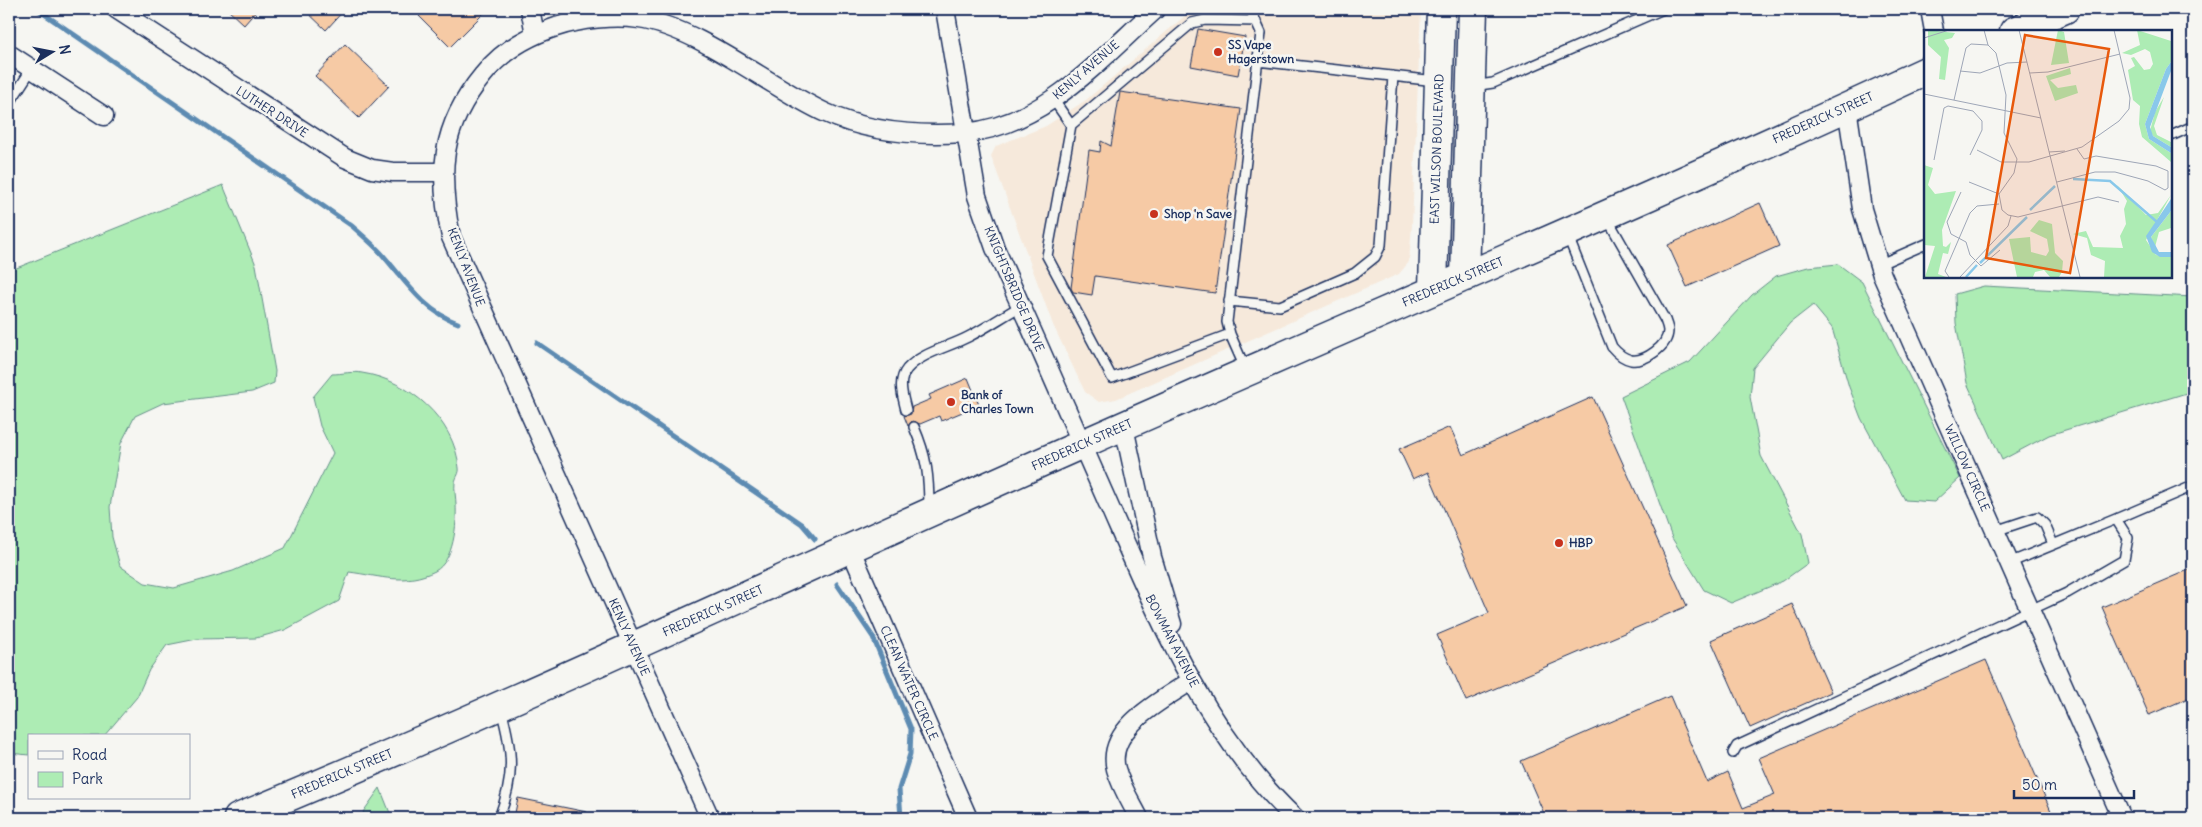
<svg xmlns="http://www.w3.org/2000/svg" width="2202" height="827" font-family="Delius,sans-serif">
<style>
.built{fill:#f6e9db}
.green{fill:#adecb4;stroke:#648e89}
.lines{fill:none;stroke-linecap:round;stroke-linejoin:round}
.stream{stroke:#5d8bb2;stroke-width:5}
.building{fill:#f6caa5;stroke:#1b2f5e}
.lane-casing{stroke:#1b2f5e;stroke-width:12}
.street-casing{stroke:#1b2f5e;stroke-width:21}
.primary-casing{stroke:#1b2f5e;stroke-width:31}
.lane{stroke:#f6f6f2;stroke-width:9}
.street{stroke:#f6f6f2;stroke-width:18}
.primary{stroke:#f6f6f2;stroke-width:28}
.poi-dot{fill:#c8321e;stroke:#f6f6f2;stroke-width:2}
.labels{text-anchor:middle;stroke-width:5;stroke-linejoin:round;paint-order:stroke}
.poi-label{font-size:12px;font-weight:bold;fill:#1b2f5e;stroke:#f6f6f2;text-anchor:start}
.street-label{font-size:12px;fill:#1b2f5e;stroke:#f6f6f2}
.inset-river{fill:none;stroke:#89c8ea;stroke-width:2.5}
.inset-road{fill:none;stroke:#9ea6b7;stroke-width:1}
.view{fill:#e8590c;fill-opacity:0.15;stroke:#e8590c;stroke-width:2.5}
.inset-edge{fill:none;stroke:#1b2f5e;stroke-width:2.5}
</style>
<rect width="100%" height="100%" fill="#f6f6f2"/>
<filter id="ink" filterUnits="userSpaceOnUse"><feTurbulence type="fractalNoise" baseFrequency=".02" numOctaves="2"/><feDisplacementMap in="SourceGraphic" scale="10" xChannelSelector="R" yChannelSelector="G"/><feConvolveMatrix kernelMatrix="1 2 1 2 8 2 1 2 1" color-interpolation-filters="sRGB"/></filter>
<g filter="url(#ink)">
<path class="built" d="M1193 9H1421L1412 225 1409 262 1399 274 1116 399 1099 402 1085 392 1053 325 991 156 996 146 1046 126 1086 100Z"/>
<path class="green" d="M223 185 256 265 275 371 274 383 252 392 163 403 135 416 121 443 110 507 112 537 120 566 145 583 174 588 233 571 285 548 333 453 320 426 313 397 332 374C342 374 353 371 362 373 409 380 455 420 459 468 460 473 456 477 455 482 454 489 456 498 456 505 457 524 454 561 435 571 405 586 381 576 349 572L339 601 285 630 256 638 197 639 167 645 149 670 137 697 104 736H29V755L9 753V271Z
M1838 264 1862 282 1960 478 1934 502 1905 500 1861 418 1849 387 1832 328 1813 305 1790 323 1753 368 1750 397 1761 456 1802 534 1808 563 1783 581 1731 603 1704 590 1672 538 1621 396 1690 362 1752 295 1776 276 1808 267Z
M1984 286 2193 297V391L2049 435 2002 460 1967 383 1956 323 1955 294Z
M380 788 392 818H366L363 812Z"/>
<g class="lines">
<path class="stream" d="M37 9 352 226C362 235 372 243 381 253 404 279 423 311 458 323
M537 343 802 524 815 539
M837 584 873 637 911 729 910 754 899 789 901 818"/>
</g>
<path class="building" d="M227 9H258L244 25Z
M304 9H345L326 30Z
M426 9H488L450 47 419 16Z
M1198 29 1245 37 1238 75 1191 66Z
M345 44 389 86 359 118 315 76Z
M1120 92 1241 109 1215 293 1095 276 1092 295 1073 292 1071 288 1089 150 1100 152 1101 141 1111 146Z
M1760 203 1779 246 1687 287 1668 245Z
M968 378 979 405 941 421 939 416 920 424 912 421 908 426 904 416 911 414 912 407 931 399 929 395Z
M1593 397 1687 606 1466 701 1437 635 1489 613 1428 472 1413 479 1399 449 1450 427 1463 455Z
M2193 568V696L2149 715 2102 607Z
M1792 604 1831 692 1750 728 1711 640Z
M1986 660 2054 818H1546L1521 761 1670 696 1707 782 1728 772 1743 808 1775 795 1759 758Z
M518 798 587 812 586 818H514Z"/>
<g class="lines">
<defs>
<path id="lane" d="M1257 61 1436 81
M1473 86 1493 83 1663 9
M1053 99 1071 125
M9 104 31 70
M2171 136 2193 126
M1567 234 1612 347C1617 353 1622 358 1631 360 1645 362 1668 346 1668 331 1668 327 1666 323 1665 320L1607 218
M1878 265 1926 244
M1229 301 1280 306 1355 273 1375 257 1381 245 1393 76
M1230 334 1112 378 1047 256 1071 125 1192 23 1205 20 1256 21
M1245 368 1230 334 1227 322 1261 33 1250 9
M906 410C903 397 897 381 907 369 921 353 949 347 968 337 986 328 1003 316 1021 306
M914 427C927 457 929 476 929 509
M2116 519 2193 486
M1995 531 2037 517 2045 525 2053 544
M1733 753 1737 746 2067 593 2124 560 2128 538 2116 519 2009 563
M499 818C515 775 513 753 501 709"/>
<path id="street" d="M116 9 345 158 372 169 393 172H443
M530 9 535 34
M945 9 977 196 995 248C1033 332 1070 417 1107 501 1157 614 1204 732 1295 818
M1930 9 1934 31
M9 54 104 116
M1847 107 1862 209 1882 275 2122 818
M1124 427 1152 557 1172 624
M850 548 968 818
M710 818 451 237C438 173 440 127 483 75 501 52 528 36 556 27 579 19 615 15 639 19 700 28 769 87 826 113 868 132 918 136 964 133 1044 126 1100 59 1156 9
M1139 818C1131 802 1121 787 1116 769 1105 728 1164 699 1191 681"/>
<path id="primary" d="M2014 31 2065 9
M1465 277 1473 9
M1433 289 1441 9
M238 818C521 701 798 570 1078 446 1360 321 1645 201 1926 71"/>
</defs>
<use href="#lane" class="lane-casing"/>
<use href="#street" class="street-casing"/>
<use href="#primary" class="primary-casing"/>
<use href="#lane" class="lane"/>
<use href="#street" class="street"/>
<use href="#primary" class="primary"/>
</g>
</g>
<g class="poi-dot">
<circle cx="1218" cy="52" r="5"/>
<circle cx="1154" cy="214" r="5"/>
<circle cx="951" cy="402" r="5"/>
<circle cx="1559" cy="543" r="5"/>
</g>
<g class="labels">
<g class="poi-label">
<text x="1228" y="49">SS Vape<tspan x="1228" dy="14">Hagerstown</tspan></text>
<text x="1164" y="218">Shop 'n Save</text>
<text x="961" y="399">Bank of<tspan x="961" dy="14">Charles Town</tspan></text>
<text x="1569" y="547">HBP</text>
</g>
<g class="street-label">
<text transform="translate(1086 70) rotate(-41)" y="4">KENLY AVENUE</text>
<text transform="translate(272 112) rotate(33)" y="4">LUTHER DRIVE</text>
<text transform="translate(1823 118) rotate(-24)" y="4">FREDERICK STREET</text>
<text transform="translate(1437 149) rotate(-88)" y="4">EAST WILSON BOULEVARD</text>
<text transform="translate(466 267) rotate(69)" y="4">KENLY AVENUE</text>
<text transform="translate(1453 282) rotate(-23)" y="4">FREDERICK STREET</text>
<text transform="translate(1014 289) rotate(67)" y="4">KNIGHTSBRIDGE DRIVE</text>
<text transform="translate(1082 445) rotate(-24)" y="4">FREDERICK STREET</text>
<text transform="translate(1967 468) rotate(66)" y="4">WILLOW CIRCLE</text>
<text transform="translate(713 611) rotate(-24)" y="4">FREDERICK STREET</text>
<text transform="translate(629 637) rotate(66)" y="4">KENLY AVENUE</text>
<text transform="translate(1172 641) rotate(63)" y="4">BOWMAN AVENUE</text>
<text transform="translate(909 683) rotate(66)" y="4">CLEAN WATER CIRCLE</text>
<text transform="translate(342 774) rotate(-23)" y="4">FREDERICK STREET</text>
</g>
</g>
<g transform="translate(1924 30)">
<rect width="248" height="248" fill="#f6f6f2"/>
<path d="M4 0 31 3 28 8 20 10 25 18 21 50 15 49 17 27 4 15ZM134 0 140 2 145 33 127 35ZM213 0 247 11V32L242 39 221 94 225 109 247 123V132L218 107 215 94 216 76 209 70 204 40 211 36 207 28 210 27 220 40 226 39 229 34 226 22 221 19 207 25 198 23 216 15ZM146 38 147 44 126 50 134 58 152 55 154 63 131 71 122 46ZM240 67 230 96 233 105 247 112V117L229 106 226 101 231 82ZM0 135 9 138 4 155 11 164 32 161 18 200 19 216 22 217 27 212 24 224 19 223 14 244 22 247H1L11 216 0 215ZM193 155 222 185 234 183 247 165 222 210 232 225 247 227V247H180L181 231 167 225 163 208 149 204 162 201 169 217 199 218 196 206 202 194 200 179 203 171ZM247 181V198L235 202 231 217 227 207ZM115 190 128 194 131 223 139 231 138 242 135 247H126L120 240 111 242 109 247H93L85 209 106 207 107 222 122 226 125 221 123 209 106 201Z" fill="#adecb4"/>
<path d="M247 32V41L226 97 229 106 247 117V123L225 109 221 94 242 39ZM247 169V181L227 207 235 222H247V227H236L228 222 222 206Z" fill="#89c8ea"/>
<path class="inset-river" d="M149 149 186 151 233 192M106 180 131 156M56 233 103 187M42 247 53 235"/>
<path class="inset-road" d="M60 0 64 15 72 23 82 65 80 103 93 129 90 143 75 164 78 180 84 185 94 187 174 167 195 172M95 0 156 247M0 8 25 0M36 41 56 43 83 33 103 32M106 43 124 42 196 24M0 64 117 88M30 70 42 18 47 14 64 15M53 120 77 132H105L158 117 195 91 205 79 206 68 190 0M125 122 141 121M10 130 20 78 24 76 49 81 58 91V100L46 125M45 152 75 164M133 152 171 142H191L224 151 241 160 244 158V141L232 136 172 126 160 129 153 119M37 162 23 192 27 204 42 212 46 225 57 236 76 220M25 247 21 241 46 183 53 176 75 174M36 247 84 196 87 186"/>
<path class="view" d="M101 5 185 19 146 243 62 228Z"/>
<rect width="248" height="248" class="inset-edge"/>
</g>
<rect width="2202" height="827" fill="none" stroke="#f6f6f2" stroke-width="30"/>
<rect x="15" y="15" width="2172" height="797" fill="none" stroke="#1b2f5e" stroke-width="2" filter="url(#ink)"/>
<rect x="28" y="734" width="162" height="65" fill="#f6f6f2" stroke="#9ea6b7"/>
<rect x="38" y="751" width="25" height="8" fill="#f6f6f2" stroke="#9ea6b7"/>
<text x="72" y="760" font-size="15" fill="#1b2f5e">Road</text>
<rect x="38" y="772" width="25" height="15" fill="#adecb4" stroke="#9ea6b7"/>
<text x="72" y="784" font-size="15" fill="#1b2f5e">Park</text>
<g transform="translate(52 52) rotate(80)" stroke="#f6f6f2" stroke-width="4" paint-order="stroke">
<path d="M0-4L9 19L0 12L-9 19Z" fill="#1b2f5e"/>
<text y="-8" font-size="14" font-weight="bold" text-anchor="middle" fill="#1b2f5e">N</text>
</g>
<path d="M2014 790v8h120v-8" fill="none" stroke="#1b2f5e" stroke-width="2.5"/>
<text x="2022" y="790" font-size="15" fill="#1b2f5e" stroke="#f6f6f2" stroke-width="4" paint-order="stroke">50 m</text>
</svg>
